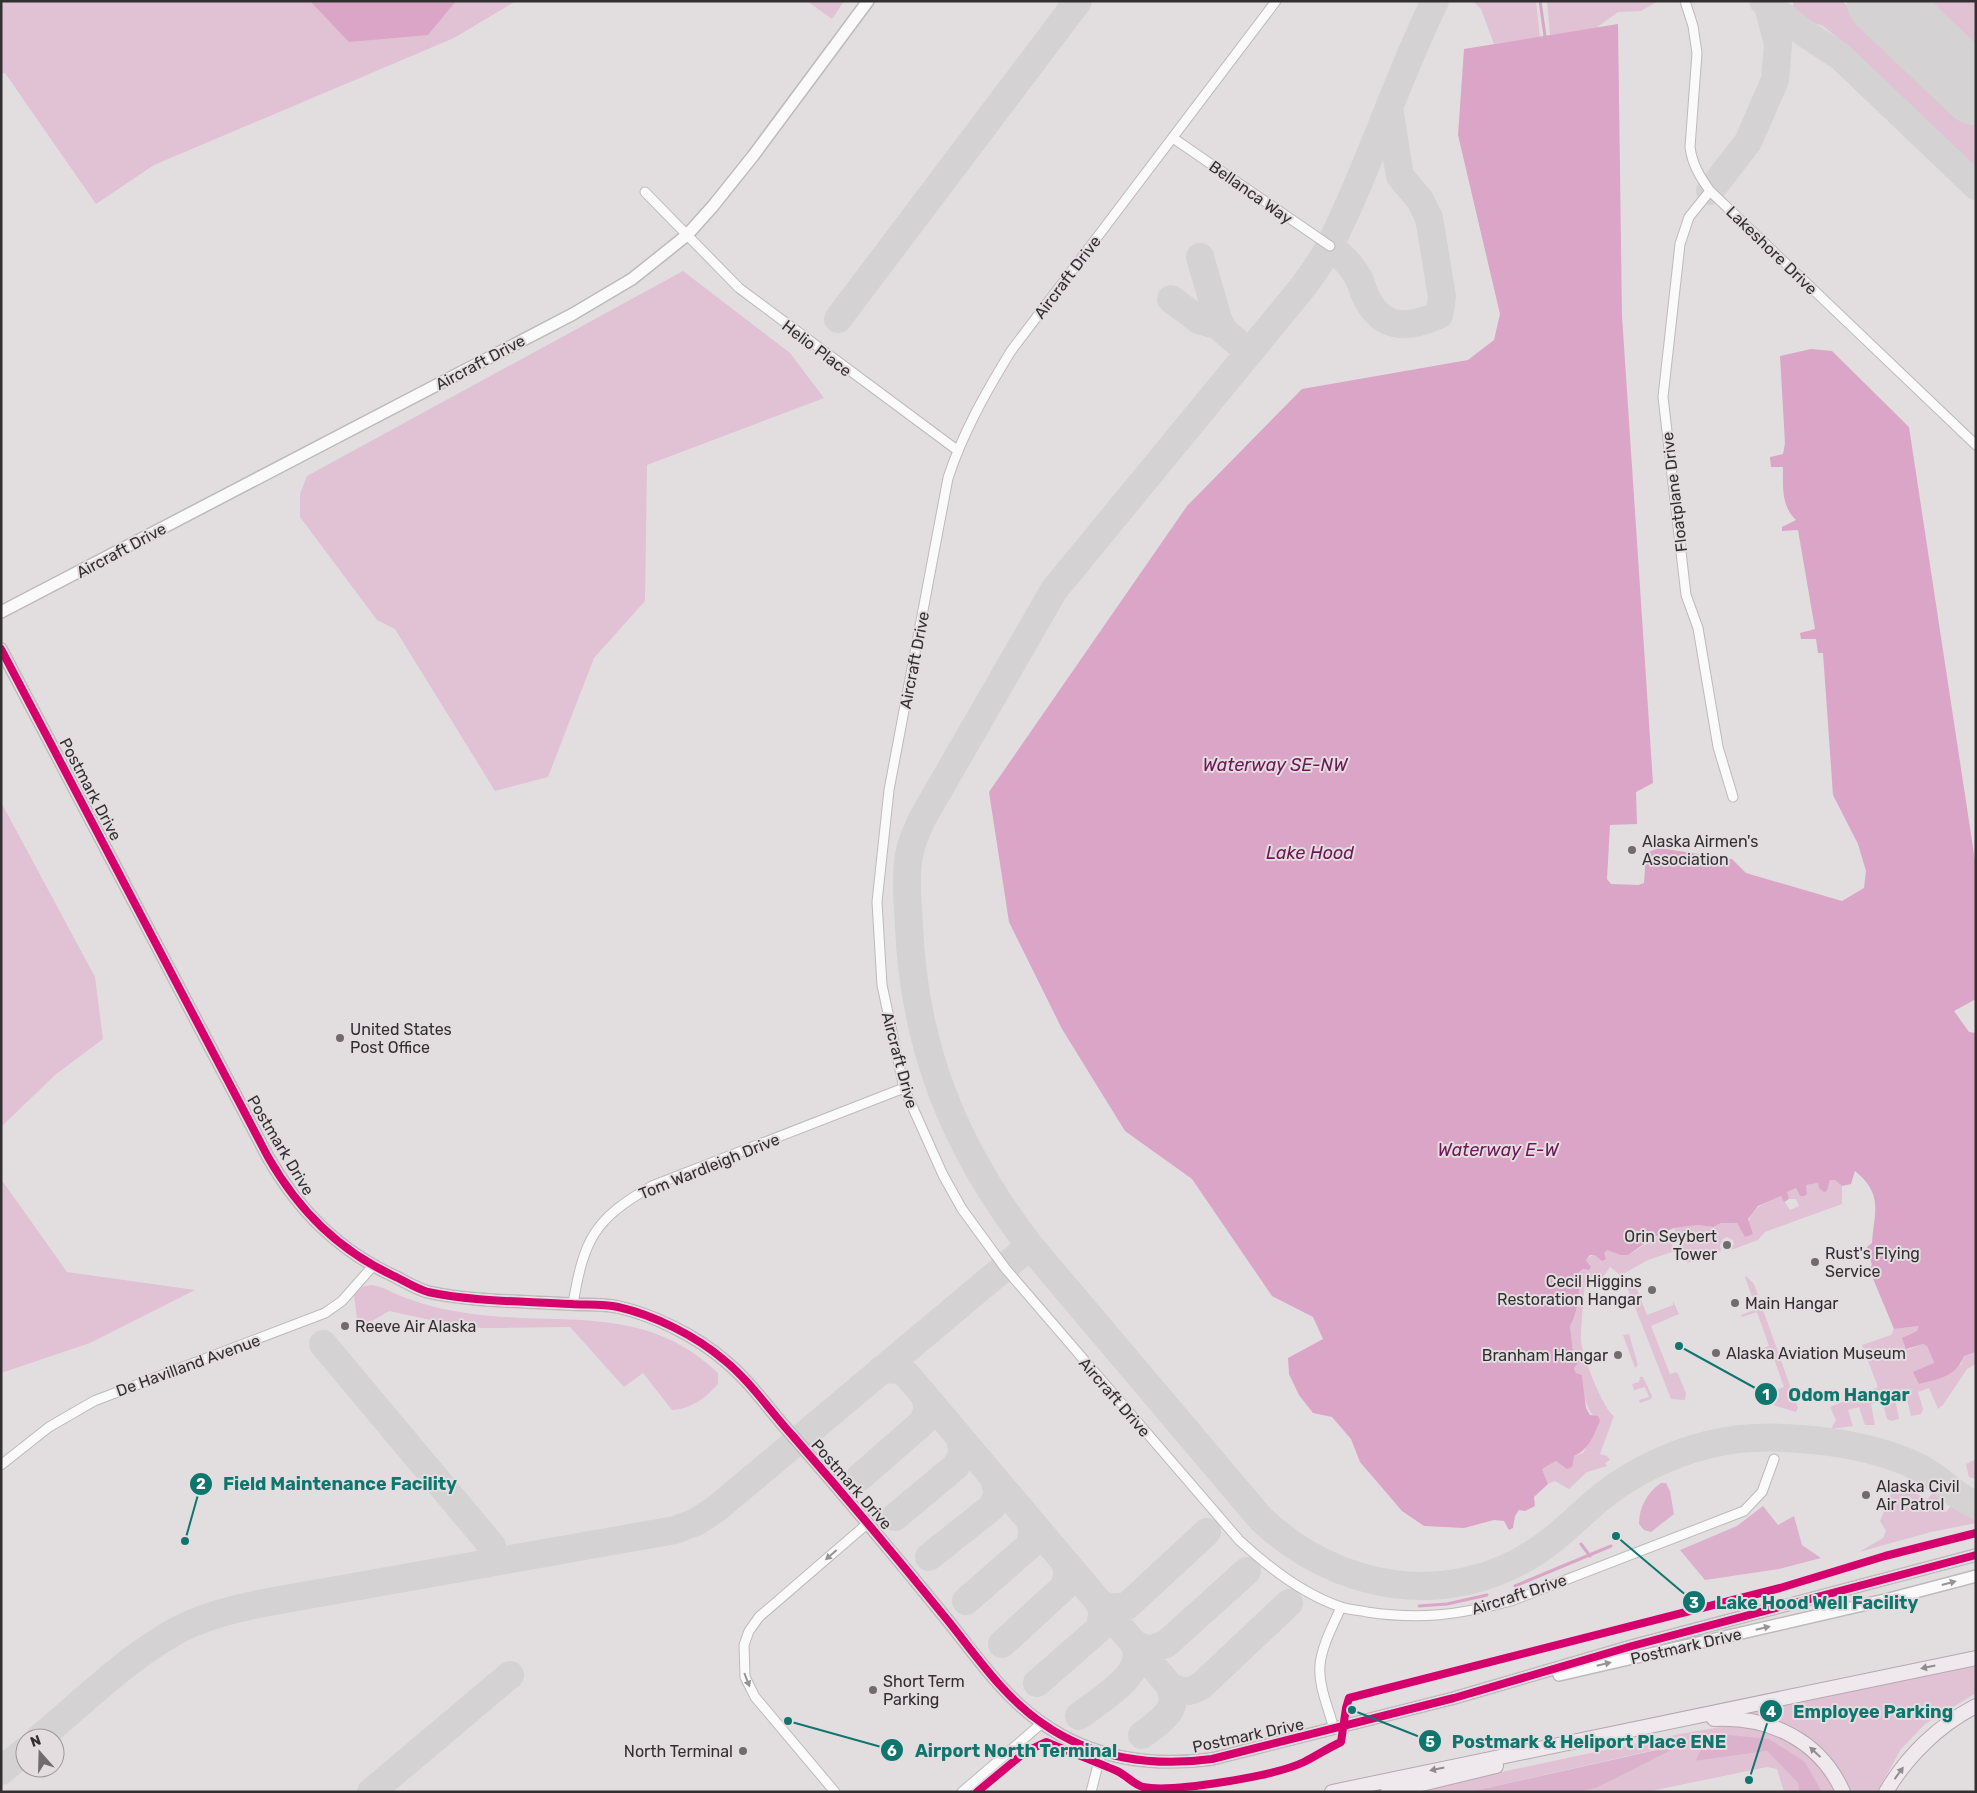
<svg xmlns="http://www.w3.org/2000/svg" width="1977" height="1793" font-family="Rubik,sans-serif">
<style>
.green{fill:#e1c1d4}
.forest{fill:#dcb1cc}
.water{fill:#daa5c6}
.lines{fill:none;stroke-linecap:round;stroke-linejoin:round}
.stream{stroke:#daa5c6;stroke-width:3}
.taxiway{stroke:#d4d2d3;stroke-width:28}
.runway{stroke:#d4d2d3;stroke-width:69}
.minor-casing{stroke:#bdbabb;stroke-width:11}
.tertiary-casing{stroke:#bdbabb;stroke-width:14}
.primary-casing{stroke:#b5a8b0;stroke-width:16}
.minor{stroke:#fbfafa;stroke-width:9}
.tertiary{stroke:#fbfafa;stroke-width:11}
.primary{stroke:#efe8ec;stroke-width:14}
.cycleway-casing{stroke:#e3dde0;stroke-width:11}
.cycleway{stroke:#d6006c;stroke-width:8}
.oneway{fill:#969496}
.oneway2{fill:#908c8e}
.poi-dot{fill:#706c6e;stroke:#e3dde0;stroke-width:2}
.labels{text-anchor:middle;stroke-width:4;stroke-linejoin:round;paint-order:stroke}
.street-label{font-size:16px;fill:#322f31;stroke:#e3dde0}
.poi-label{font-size:16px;fill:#322f31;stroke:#e3dde0;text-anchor:start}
.water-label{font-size:18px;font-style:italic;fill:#6f1756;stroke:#e3dde0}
.leader{fill:none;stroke:#0f766e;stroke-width:2}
.callout-dot{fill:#0f766e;stroke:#e3dde0;stroke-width:2}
.mark-label{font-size:15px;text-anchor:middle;font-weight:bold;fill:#fff}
.callout-label{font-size:18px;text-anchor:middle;font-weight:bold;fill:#0f766e;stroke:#e3dde0;stroke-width:4;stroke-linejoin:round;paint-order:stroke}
</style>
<rect width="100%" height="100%" fill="#e2dee0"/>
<path class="green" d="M1 1H516L454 38 154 165 96 204 5 73 1 74Z
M807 1H844L832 19Z
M1473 1H1536L1540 37 1494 44 1481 9Z
M1547 1H1658L1641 11 1618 12 1596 28 1550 35Z
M1794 1H1842L1976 125V168L1855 52 1823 26 1799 18 1792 8Z
M1927 1H1976V47Z
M683 271 790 353 824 398 647 465 645 601 594 658 548 777 495 791 395 629 377 620 300 517V494L307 476Z
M1 802 95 977 103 1039 55 1075 1 1127Z
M1 1179 67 1272 195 1290 90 1343 1 1373Z
M1830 1180H1835L1842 1186V1204L1765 1232 1758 1240 1731 1250 1734 1244 1733 1240 1727 1237 1723 1239 1720 1245 1721 1251 1687 1263 1674 1228 1698 1225 1713 1227 1721 1223H1737L1745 1236C1749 1208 1757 1207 1781 1196L1790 1210 1799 1206 1796 1199H1789L1786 1192 1796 1188 1800 1196 1807 1194 1806 1185 1818 1183 1827 1191Z
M1667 1231 1675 1251 1648 1260 1623 1274 1620 1275 1610 1267 1600 1281H1585C1584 1300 1581 1320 1581 1339 1581 1353 1603 1409 1614 1416L1600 1454 1607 1456 1610 1460 1605 1463 1607 1466 1587 1472 1569 1489 1555 1481 1548 1484 1542 1469 1556 1461 1567 1468 1574 1456 1583 1453 1600 1421C1583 1410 1585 1393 1582 1375L1576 1373 1574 1367 1579 1362 1578 1355 1573 1352 1570 1326C1578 1313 1581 1288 1578 1273L1583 1269 1589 1270 1591 1267 1586 1260C1590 1255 1601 1252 1607 1250 1613 1248 1619 1256 1626 1255 1636 1253 1655 1236 1667 1231Z
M1746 1276 1754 1284 1758 1295 1752 1297 1745 1277Z
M1633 1279 1647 1315 1673 1305V1301L1679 1314 1651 1326 1670 1374 1676 1372 1678 1374 1686 1393 1685 1400 1671 1399 1627 1287Z
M371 1285C383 1286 394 1294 406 1298 427 1306 450 1311 473 1314 561 1326 645 1303 718 1373V1384C706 1398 691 1409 672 1410L643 1373 624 1387 570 1327 482 1328 458 1326 389 1311 362 1327 358 1326 354 1295 362 1287Z
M1762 1307 1798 1408 1796 1412 1773 1405 1770 1396 1767 1397 1769 1404 1764 1403 1761 1395 1784 1387 1772 1353 1757 1358 1755 1351 1769 1346 1757 1312 1742 1317 1741 1315Z
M1919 1326 1918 1331 1907 1335V1350L1923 1344 1927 1346 1934 1364 1961 1365 1964 1356 1976 1352V1364L1967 1369 1943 1405 1938 1409 1929 1388 1918 1392 1923 1409 1921 1414 1911 1416 1906 1395 1895 1398 1899 1419 1891 1421 1887 1419 1882 1401 1871 1404 1875 1425H1865L1859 1407 1848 1410 1853 1426 1831 1429 1836 1420 1830 1407 1878 1387 1862 1345 1891 1335 1894 1329Z
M1629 1334 1638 1365 1635 1368 1623 1335Z
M1640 1377H1643L1652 1396 1651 1399 1640 1403 1639 1400 1649 1397 1645 1387 1634 1390 1632 1384 1639 1382Z
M1976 1459V1479L1969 1477 1966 1464Z
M1919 1477 1924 1482 1917 1494 1927 1499 1937 1489 1943 1493 1936 1505 1946 1512 1951 1506 1956 1505 1962 1511 1976 1519V1523L1931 1532 1859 1552 1883 1538 1886 1531 1880 1521 1896 1482 1910 1489 1915 1479Z
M1976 1664V1693L1925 1724 1901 1749 1877 1792H1848C1831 1760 1813 1732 1777 1720 1767 1717 1756 1715 1747 1713Z
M1738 1724C1783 1732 1814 1751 1836 1792H1822L1805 1762 1709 1733 1695 1761 1767 1751 1798 1783 1799 1792H1784L1777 1769 1767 1767 1646 1792H1578L1596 1788 1680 1744 1469 1792H1408L1680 1734Z"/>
<path class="forest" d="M1661 1483H1666L1670 1491 1674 1514 1651 1532 1644 1530 1639 1524C1639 1508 1647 1492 1661 1483Z
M1763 1506 1778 1525 1794 1516 1802 1545 1821 1558 1779 1569 1705 1580 1680 1550 1737 1526Z
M1709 1733 1769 1739 1805 1762 1822 1792H1799L1798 1783 1767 1751 1695 1761Z
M1683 1744 1596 1788 1578 1792H1469Z"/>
<path class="water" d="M310 1H456L428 35 349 42Z
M1618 24 1622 316 1653 783 1636 792 1637 824 1610 825 1607 879 1611 884 1638 885 1644 883 1646 853 1659 848 1732 859 1746 873 1842 901 1864 888 1866 871 1858 844 1833 795 1823 653H1818L1816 639H1801L1800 633 1815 629 1798 530 1782 531V527L1796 520C1781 506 1783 486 1783 467H1771L1770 457 1783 454 1785 443 1780 356 1811 349 1832 351 1909 427 1976 867V999L1954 1011 1969 1032 1976 1033V1352L1964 1356C1956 1377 1938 1379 1919 1384L1913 1372 1934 1363 1927 1346 1923 1344 1906 1349 1902 1338 1917 1331 1919 1326 1894 1329 1869 1269 1872 1265 1867 1247 1872 1243C1874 1211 1884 1195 1855 1171L1851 1184 1842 1186 1835 1180H1830L1827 1191 1824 1192 1819 1188 1818 1183 1806 1185 1807 1194 1804 1196H1800L1796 1188 1787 1192 1789 1199 1784 1202 1781 1196 1758 1206 1748 1219 1753 1234 1745 1237 1737 1223H1721L1713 1227 1698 1225 1674 1228 1654 1237 1628 1255H1621L1607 1250 1604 1253 1606 1259 1602 1261 1595 1255H1590L1586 1260 1591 1267 1589 1270 1583 1269 1578 1273C1581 1288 1578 1313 1570 1326L1573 1352 1578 1355 1579 1362 1574 1368 1576 1373 1582 1375 1586 1408 1590 1415 1598 1416 1600 1421C1594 1434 1589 1450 1574 1456L1572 1467 1567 1469 1556 1461 1542 1469 1548 1484 1534 1497 1535 1506 1525 1511 1519 1510 1515 1516 1513 1528 1509 1530 1504 1521 1494 1520 1464 1528 1424 1526 1402 1511 1360 1462 1351 1439 1332 1417 1313 1413 1299 1395 1289 1374 1288 1358 1323 1339 1313 1317 1272 1296 1192 1179 1125 1131 1062 1029 1009 922 989 792 1187 506 1302 389 1468 360 1494 340 1500 314 1458 135 1464 49Z"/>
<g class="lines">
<path class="stream" d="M1540 1 1545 36
M1581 1544 1590 1556
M1515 1586 1611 1546
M1419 1606 1447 1604 1487 1595"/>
<path class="taxiway" d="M1435 1C1396 80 1370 166 1330 245 1318 269 1301 290 1284 310L1054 590 922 819C916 833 909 847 908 862 905 883 908 905 909 926 914 1049 956 1150 1030 1246L1261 1519C1337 1591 1448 1610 1537 1551 1562 1535 1581 1513 1604 1495 1638 1468 1684 1448 1726 1441 1781 1432 1870 1442 1920 1468 1940 1478 1955 1497 1976 1505
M1763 1 1806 34 1841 57 1976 186
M1710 191 1748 142 1775 80 1778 44 1768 6 1770 1
M1330 246C1341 255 1351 264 1358 277 1362 284 1363 292 1367 299 1384 331 1409 328 1439 315L1442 297 1429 218 1420 200 1400 176 1389 108
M1200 257 1218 319 1224 331
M1171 299 1199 320 1218 326 1249 352
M838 319 1078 1
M323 1344 492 1546 491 1558 487 1564
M882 1369 899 1370 907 1375 1169 1685C1182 1710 1159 1722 1142 1735
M860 1477 923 1422 928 1408 925 1397
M895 1517 956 1466 963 1453 960 1438
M929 1557 992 1507 998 1493 994 1479
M966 1601 1029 1546 1033 1533 1030 1521
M1099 1603 1111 1608 1127 1606 1207 1532
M1002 1644 1064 1587 1068 1572 1065 1563
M1134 1644 1149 1650 1166 1644 1247 1571
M1037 1683 1099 1629 1103 1613 1099 1603
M1169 1685C1180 1693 1190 1693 1201 1686L1289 1603
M1079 1716C1098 1701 1150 1672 1134 1644
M40 1738C82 1702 134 1652 182 1628 208 1615 235 1609 263 1603L675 1530 696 1522 716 1509 1030 1246
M1 1771 25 1751
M371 1792 510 1675"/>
<path class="runway" d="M1881 1 1976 91"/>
<defs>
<path id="minor" d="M1276 1 1011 351C986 392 963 432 948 478L889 790 877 902 882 985 904 1088 943 1175 962 1209 1005 1268 1239 1540C1268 1567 1302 1594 1341 1607 1349 1610 1358 1610 1367 1612 1420 1620 1459 1615 1511 1601L1744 1511 1762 1492 1774 1459
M1685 1 1693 26 1697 53 1690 147C1692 164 1700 177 1710 191L1976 445
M1173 138 1330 246
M1710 191 1689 217 1680 244 1663 397 1686 595 1698 628 1718 747 1733 797
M645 192 739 288 957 450
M573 1304C584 1239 594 1219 652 1186L904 1088
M1 1465 49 1427 94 1401 325 1313 342 1301 372 1267
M1334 1729C1329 1709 1318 1686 1320 1665 1322 1645 1333 1626 1341 1607
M835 1792 755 1697 745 1677 744 1645 749 1631 759 1617 868 1523
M962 1792 1042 1723
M1091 1792 1101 1753"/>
<path id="tertiary" d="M1 612 573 314 632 279 687 235 713 206 753 156 868 1
M1 649 268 1157C299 1211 339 1251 396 1277 406 1282 417 1289 428 1292 474 1302 524 1301 571 1304 586 1305 603 1304 618 1307 654 1315 696 1336 724 1360 750 1381 770 1411 792 1435 846 1497 898 1559 949 1622 977 1657 1005 1698 1042 1723 1092 1759 1153 1767 1212 1759L1454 1698 1632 1646 1976 1555
M1559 1675 1889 1599 1976 1576"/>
<path id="primary" d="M1714 1719C1769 1716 1820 1740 1843 1792
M1332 1792 1976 1658
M1388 1792 1496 1766
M1886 1792C1907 1756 1939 1725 1976 1706"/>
</defs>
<use href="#minor" class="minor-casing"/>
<use href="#tertiary" class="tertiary-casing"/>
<use href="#primary" class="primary-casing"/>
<use href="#minor" class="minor"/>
<use href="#tertiary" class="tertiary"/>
<use href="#primary" class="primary"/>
<defs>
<path id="cycleway" d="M1 649 268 1157C299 1211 339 1251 396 1277 406 1282 417 1289 428 1292 474 1302 524 1301 571 1304 586 1305 603 1304 618 1307 654 1315 696 1336 724 1360 750 1381 770 1411 792 1435 846 1497 898 1559 949 1622 977 1657 1005 1698 1042 1723 1092 1759 1153 1767 1212 1759L1454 1698 1632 1646 1976 1555
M977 1792 1025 1752 1046 1742C1070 1752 1094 1761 1117 1771 1126 1775 1133 1784 1143 1787 1172 1793 1275 1776 1304 1762 1316 1756 1328 1748 1341 1742L1346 1708 1349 1698 1780 1588 1885 1556 1976 1533"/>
</defs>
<use href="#cycleway" class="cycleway-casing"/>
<use href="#cycleway" class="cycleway"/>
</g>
<defs><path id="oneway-solid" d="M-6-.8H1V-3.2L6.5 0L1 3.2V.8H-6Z" transform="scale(1.25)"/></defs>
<g class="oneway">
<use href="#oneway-solid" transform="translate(831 1555) rotate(139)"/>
<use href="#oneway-solid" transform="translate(1949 1583) rotate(-15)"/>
<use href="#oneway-solid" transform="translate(1763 1628) rotate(-13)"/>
<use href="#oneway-solid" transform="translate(1604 1664) rotate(-13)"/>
<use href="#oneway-solid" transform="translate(747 1680) rotate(69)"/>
</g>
<g class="oneway2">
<use href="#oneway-solid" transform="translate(1928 1667) rotate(168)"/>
<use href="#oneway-solid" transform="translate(1815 1752) rotate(-137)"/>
<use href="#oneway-solid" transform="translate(1437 1769) rotate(168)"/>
<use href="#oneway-solid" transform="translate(1899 1773) rotate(-54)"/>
</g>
<g class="poi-dot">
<circle cx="1632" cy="850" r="5"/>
<circle cx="340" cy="1038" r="5"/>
<circle cx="1727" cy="1245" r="5"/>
<circle cx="1815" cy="1262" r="5"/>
<circle cx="1652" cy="1290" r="5"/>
<circle cx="1735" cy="1303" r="5"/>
<circle cx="345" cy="1326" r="5"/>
<circle cx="1716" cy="1353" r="5"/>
<circle cx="1618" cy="1355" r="5"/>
<circle cx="1866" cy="1495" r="5"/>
<circle cx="873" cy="1690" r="5"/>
<circle cx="743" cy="1751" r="5"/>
</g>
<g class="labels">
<g class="street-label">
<text transform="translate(1251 192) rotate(35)" y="6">Bellanca Way</text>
<text transform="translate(1772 250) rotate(44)" y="6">Lakeshore Drive</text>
<text transform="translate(1067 277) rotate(-53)" y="6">Aircraft Drive</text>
<text transform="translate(817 348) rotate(37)" y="6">Helio Place</text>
<text transform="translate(480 362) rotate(-28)" y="6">Aircraft Drive</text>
<text transform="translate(1674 492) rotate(-97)" y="6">Floatplane Drive</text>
<text transform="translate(121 550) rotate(-28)" y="6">Aircraft Drive</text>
<text transform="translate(914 660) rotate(-79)" y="6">Aircraft Drive</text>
<text transform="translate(91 789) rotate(62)" y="6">Postmark Drive</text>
<text transform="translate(900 1060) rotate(75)" y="6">Aircraft Drive</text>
<text transform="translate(281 1145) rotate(59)" y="6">Postmark Drive</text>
<text transform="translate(709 1166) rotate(-22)" y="6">Tom Wardleigh Drive</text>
<text transform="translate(188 1365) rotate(-20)" y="6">De Havilland Avenue</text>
<text transform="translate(1115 1397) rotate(49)" y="6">Aircraft Drive</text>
<text transform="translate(852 1484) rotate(49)" y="6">Postmark Drive</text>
<text transform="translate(1519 1594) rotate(-18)" y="6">Aircraft Drive</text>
<text transform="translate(1686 1646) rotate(-13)" y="6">Postmark Drive</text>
<text transform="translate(1248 1735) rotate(-12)" y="6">Postmark Drive</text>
</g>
<g class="poi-label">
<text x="1642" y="847">Alaska Airmen's<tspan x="1642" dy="18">Association</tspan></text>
<text x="350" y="1035">United States<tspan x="350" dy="18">Post Office</tspan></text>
<text x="1717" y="1242" text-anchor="end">Orin Seybert<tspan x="1717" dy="18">Tower</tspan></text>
<text x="1825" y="1259">Rust's Flying<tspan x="1825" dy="18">Service</tspan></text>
<text x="1642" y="1287" text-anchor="end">Cecil Higgins<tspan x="1642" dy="18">Restoration Hangar</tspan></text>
<text x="1745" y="1309">Main Hangar</text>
<text x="355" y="1332">Reeve Air Alaska</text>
<text x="1726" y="1359">Alaska Aviation Museum</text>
<text x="1608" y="1361" text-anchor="end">Branham Hangar</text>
<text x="1876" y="1492">Alaska Civil<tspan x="1876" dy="18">Air Patrol</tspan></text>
<text x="883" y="1687">Short Term<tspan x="883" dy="18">Parking</tspan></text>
<text x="733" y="1757" text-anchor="end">North Terminal</text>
</g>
<g class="water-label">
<text x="1275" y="771">Waterway SE-NW</text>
<text x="1310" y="859">Lake Hood</text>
<text x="1498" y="1156">Waterway E-W</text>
</g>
</g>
<path class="leader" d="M1679 1346L1766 1394M185 1541L201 1484M1616 1536L1694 1602M1749 1780L1771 1711M1352 1710L1430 1741M788 1721L892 1750"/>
<g class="callout-dot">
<circle cx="1679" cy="1346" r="5"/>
<circle cx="185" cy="1541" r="5"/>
<circle cx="1616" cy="1536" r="5"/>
<circle cx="1749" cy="1780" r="5"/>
<circle cx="1352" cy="1710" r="5"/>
<circle cx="788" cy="1721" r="5"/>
<circle cx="1766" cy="1394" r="12"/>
<circle cx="201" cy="1484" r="12"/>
<circle cx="1694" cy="1602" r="12"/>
<circle cx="1771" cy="1711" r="12"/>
<circle cx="1430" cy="1741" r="12"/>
<circle cx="892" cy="1750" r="12"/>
</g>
<g class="mark-label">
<text x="1766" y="1400">1</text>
<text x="201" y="1489">2</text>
<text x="1694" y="1608">3</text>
<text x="1771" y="1717">4</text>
<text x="1430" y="1747">5</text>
<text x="892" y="1756">6</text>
</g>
<g class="callout-label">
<text x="1849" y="1401">Odom Hangar</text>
<text x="340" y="1490">Field Maintenance Facility</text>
<text x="1817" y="1609">Lake Hood Well Facility</text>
<text x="1873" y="1718">Employee Parking</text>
<text x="1589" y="1748">Postmark &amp; Heliport Place ENE</text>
<text x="1016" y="1757">Airport North Terminal</text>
</g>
<rect width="1977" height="1793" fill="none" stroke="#322f31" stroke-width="5"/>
<g transform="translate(40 1753) rotate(340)"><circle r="24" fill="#e3dde0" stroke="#9c979a"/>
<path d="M0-4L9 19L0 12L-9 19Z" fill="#706c6e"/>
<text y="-8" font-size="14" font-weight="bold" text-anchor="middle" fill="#322f31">N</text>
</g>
</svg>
